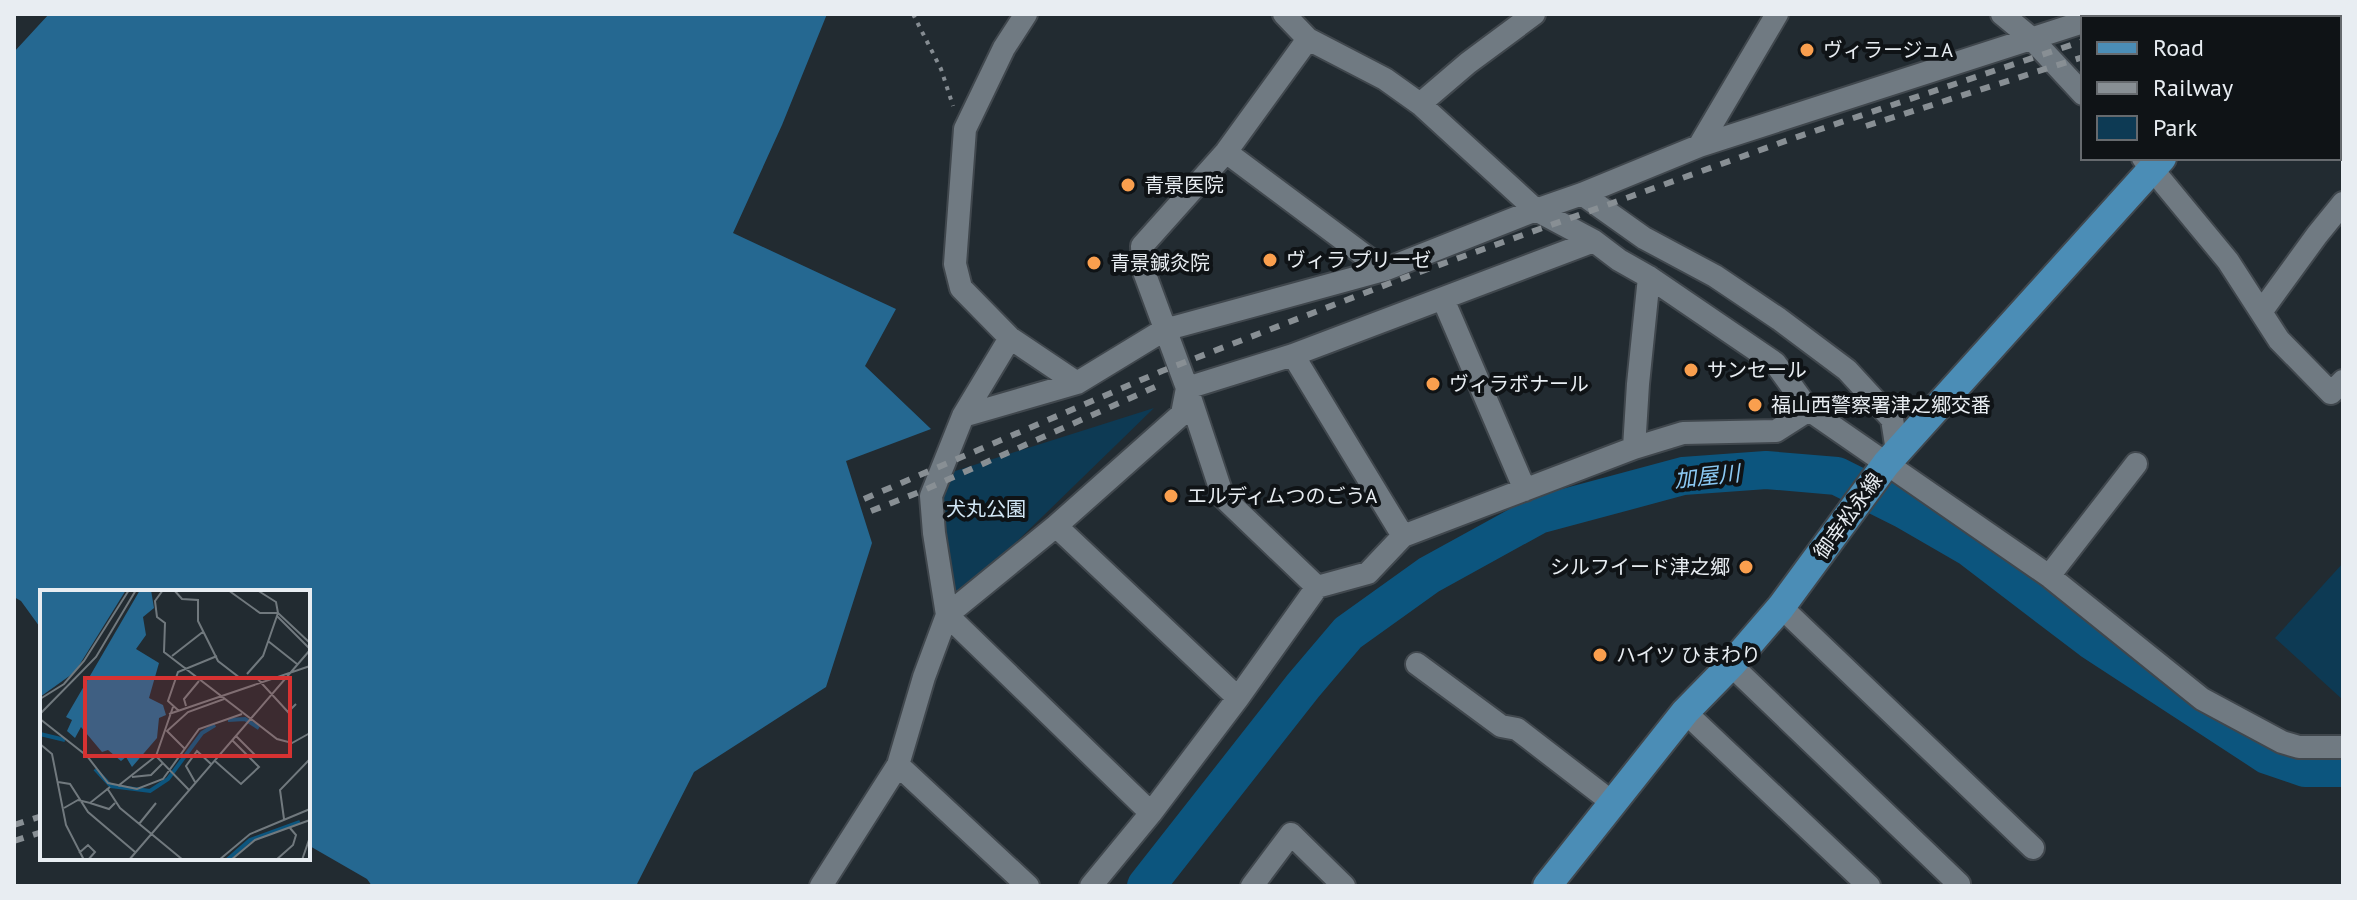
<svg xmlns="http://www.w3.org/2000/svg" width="2357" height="900" font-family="'PT Sans','Noto Sans JP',sans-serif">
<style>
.green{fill:#0d3a54}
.forest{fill:#256891}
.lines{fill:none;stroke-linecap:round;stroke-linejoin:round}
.river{stroke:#0c557e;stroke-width:38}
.minor-casing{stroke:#40474d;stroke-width:26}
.major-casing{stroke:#40474d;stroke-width:32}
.path{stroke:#858c92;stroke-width:4;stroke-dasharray:4 6;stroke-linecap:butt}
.minor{stroke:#707a82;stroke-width:22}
.major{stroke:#4b8db6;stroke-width:28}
.rail{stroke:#888f94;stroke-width:6;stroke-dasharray:10 10;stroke-linecap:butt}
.poi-dot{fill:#fa9f4e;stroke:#0f1316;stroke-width:3}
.labels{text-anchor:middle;stroke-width:8;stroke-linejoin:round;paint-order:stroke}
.poi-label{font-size:20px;fill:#e8edf2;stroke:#0f1316;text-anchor:start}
.park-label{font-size:20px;fill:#d2e6f5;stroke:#0f1316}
.street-label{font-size:20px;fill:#e8edf2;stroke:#0f1316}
.water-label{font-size:22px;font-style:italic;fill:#8bc9f4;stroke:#0f1316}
.inset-river{fill:none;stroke:#0c557e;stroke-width:4}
.inset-road{fill:none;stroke:#71797e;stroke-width:2}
.view{fill:#d73232;fill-opacity:0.15;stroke:#d73232;stroke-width:4}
.inset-edge{fill:none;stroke:#e8edf2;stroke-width:4}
</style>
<rect width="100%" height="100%" fill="#222b31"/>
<path class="green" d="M1154 408 966 591 959 592 953 589 940 509 943 490 952 472Z
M2343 563V700L2275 638Z"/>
<path class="forest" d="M49 14H827L782 125 733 233 896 309 865 366 931 429 846 461 872 543 826 687 694 772 636 886H372L367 879 308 845V592H42V630L21 601 14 597V52Z"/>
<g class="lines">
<path class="river" d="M1146 886 1303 686 1348 633 1429 575 1538 515 1683 476 1766 470 1837 476 1905 510 1969 547 2091 640 2267 755 2305 768H2343"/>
<defs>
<path id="minor" d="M1026 14 1004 48 965 129 955 264 961 288 1010 338 1077 383
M1284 14 1308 39 1385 79 1420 104 1536 210 1594 241 1619 260 1649 277 1775 363 1809 410 2049 576 2202 699 2282 742 2299 747H2343
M2002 14 2031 38 2083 94
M2095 18 2108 14
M1308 39 1226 152 1142 246 1143 269 1187 388 1223 497 1317 587
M1420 104 1468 63 1534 14
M1699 146 1777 14
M1226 152 1384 270
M2143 158 2228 261 2279 340 2331 393 2343 381
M1582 194 1644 238 1715 276 1779 319 1847 370 1892 419 1897 451
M1443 299 1525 490
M2261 312 2317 235 2343 203
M1293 355 1403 536
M963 416 1077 383 1164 330 1384 270 1536 210 1582 194 1699 146 2083 22
M1634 448 1638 384 1649 277
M1056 526 1238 698
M2049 576 2136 464
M1781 607 2033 848
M1417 664 1501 726 1517 729 1613 803
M1731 665 1959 884
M1685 712 1869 886
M898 765 1028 886
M1151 813 947 615 1056 526 1182 414 1187 388 1293 355 1594 241
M821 886 898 765 924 677 947 615 934 533 931 496 963 416 1010 338
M1091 886 1151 813 1238 698 1317 587 1368 573 1403 536 1634 448 1683 433 1776 431 1809 410
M1252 886 1291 834 1344 886"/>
<path id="major" d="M2295 18 2299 14
M1547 886 1685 712 1731 665 1781 607 1886 464 2162 158"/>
</defs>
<use href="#minor" class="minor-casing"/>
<use href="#major" class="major-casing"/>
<path class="path" d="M913 14 941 69 953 106"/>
<use href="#minor" class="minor"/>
<use href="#major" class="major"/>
<path class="rail" d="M2156 18 2169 14
M2210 18 2223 14
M1866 126 2083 57
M864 499 1162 371 1414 274 1794 138 2083 41
M871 511 922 491 1164 383
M14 825 42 816
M14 841 42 832"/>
</g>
<g class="poi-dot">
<circle cx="1807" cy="50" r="8"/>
<circle cx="1128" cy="185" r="8"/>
<circle cx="1270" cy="260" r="8"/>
<circle cx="1094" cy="263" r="8"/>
<circle cx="1691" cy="370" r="8"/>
<circle cx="1433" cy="384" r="8"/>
<circle cx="1755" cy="405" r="8"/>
<circle cx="1171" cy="496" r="8"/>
<circle cx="1746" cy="567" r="8"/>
<circle cx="1600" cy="655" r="8"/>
</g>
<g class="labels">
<g class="poi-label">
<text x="1823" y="57">ヴィラージュA</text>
<text x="1144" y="192">青景医院</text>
<text x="1286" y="267">ヴィラ プリーゼ</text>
<text x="1110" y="270">青景鍼灸院</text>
<text x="1707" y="377">サンセール</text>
<text x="1449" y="391">ヴィラボナール</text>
<text x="1771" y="412">福山西警察署津之郷交番</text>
<text x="1187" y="503">エルディムつのごうA</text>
<text x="1730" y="574" text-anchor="end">シルフイード津之郷</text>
<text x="1616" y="662">ハイツ ひまわり</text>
</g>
<g class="park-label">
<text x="986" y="516">犬丸公園</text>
</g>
<g class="street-label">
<text transform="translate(1848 516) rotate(-54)" y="7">御幸松永線</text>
</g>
<g class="water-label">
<text transform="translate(1707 476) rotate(-6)" y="8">加屋川</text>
</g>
</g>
<g transform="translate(40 590)">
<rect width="270" height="270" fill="#222b31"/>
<path d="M0 0H86L35 82 0 107ZM100 0H111L114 18 103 27 106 45 96 59 119 73 109 108 123 115 126 125 119 128 117 148 92 177 86 167 81 171 68 160 62 162 41 137 35 148 27 141 32 130 26 127Z" fill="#256891"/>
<path class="inset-river" d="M188 130 205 129 219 138M0 144 25 150M55 179 71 196 110 201 128 189 162 143 175 135M187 270 210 250 260 232"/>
<path class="inset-road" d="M123 0 115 11 117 27 125 33 124 62 237 149 252 153 270 143M134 0 142 9 158 10V31L178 71 200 88 216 87 248 122 256 114M188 0 220 23H238M217 0 236 12 238 23 270 53M237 26 270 59M228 51 257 74M132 66 164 41M207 84 223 66 238 23M0 109 24 94 44 71 89 0M146 116 144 109 159 91M139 121 128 111 138 82 177 66M0 124 56 67 96 0M129 124 270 76M0 129 47 166 68 193 97 199 123 189 159 139 202 124M196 146 215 165M0 154 12 164 26 235 44 270M145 159 127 141 148 122 184 109M116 166 149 200M175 171 201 194 219 177 192 150M92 187 111 185 123 173M18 192 30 194 48 222 95 262M155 192 146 176 157 161 171 174M78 196 116 166 133 117M67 198 80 218 143 270M50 213 69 219 75 213M24 218 38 210 50 213 70 197M244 229 240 200 270 169M99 234 116 213M39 263 48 255 55 262 48 270M89 270 270 60M179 270 210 244 270 219M191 270 215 250 270 230M236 270 253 255 256 245 250 238M262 270 270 247"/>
<path class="view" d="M45 88H250V166H45Z"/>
<rect width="270" height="270" class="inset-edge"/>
</g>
<rect width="2357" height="900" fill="none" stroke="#e8edf2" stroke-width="32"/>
<rect x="2081" y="16" width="260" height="144" fill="#0f1316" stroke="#666a6e" stroke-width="2"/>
<rect x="2097" y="42" width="40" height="12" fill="#4b8db6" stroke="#666a6e" stroke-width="2"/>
<text x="2153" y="56" font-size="24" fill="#e8edf2">Road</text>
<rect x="2097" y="82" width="40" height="12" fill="#888f94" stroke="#666a6e" stroke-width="2"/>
<text x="2153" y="96" font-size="24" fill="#e8edf2">Railway</text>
<rect x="2097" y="116" width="40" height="24" fill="#0d3a54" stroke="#666a6e" stroke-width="2"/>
<text x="2153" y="136" font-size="24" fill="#e8edf2">Park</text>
</svg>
